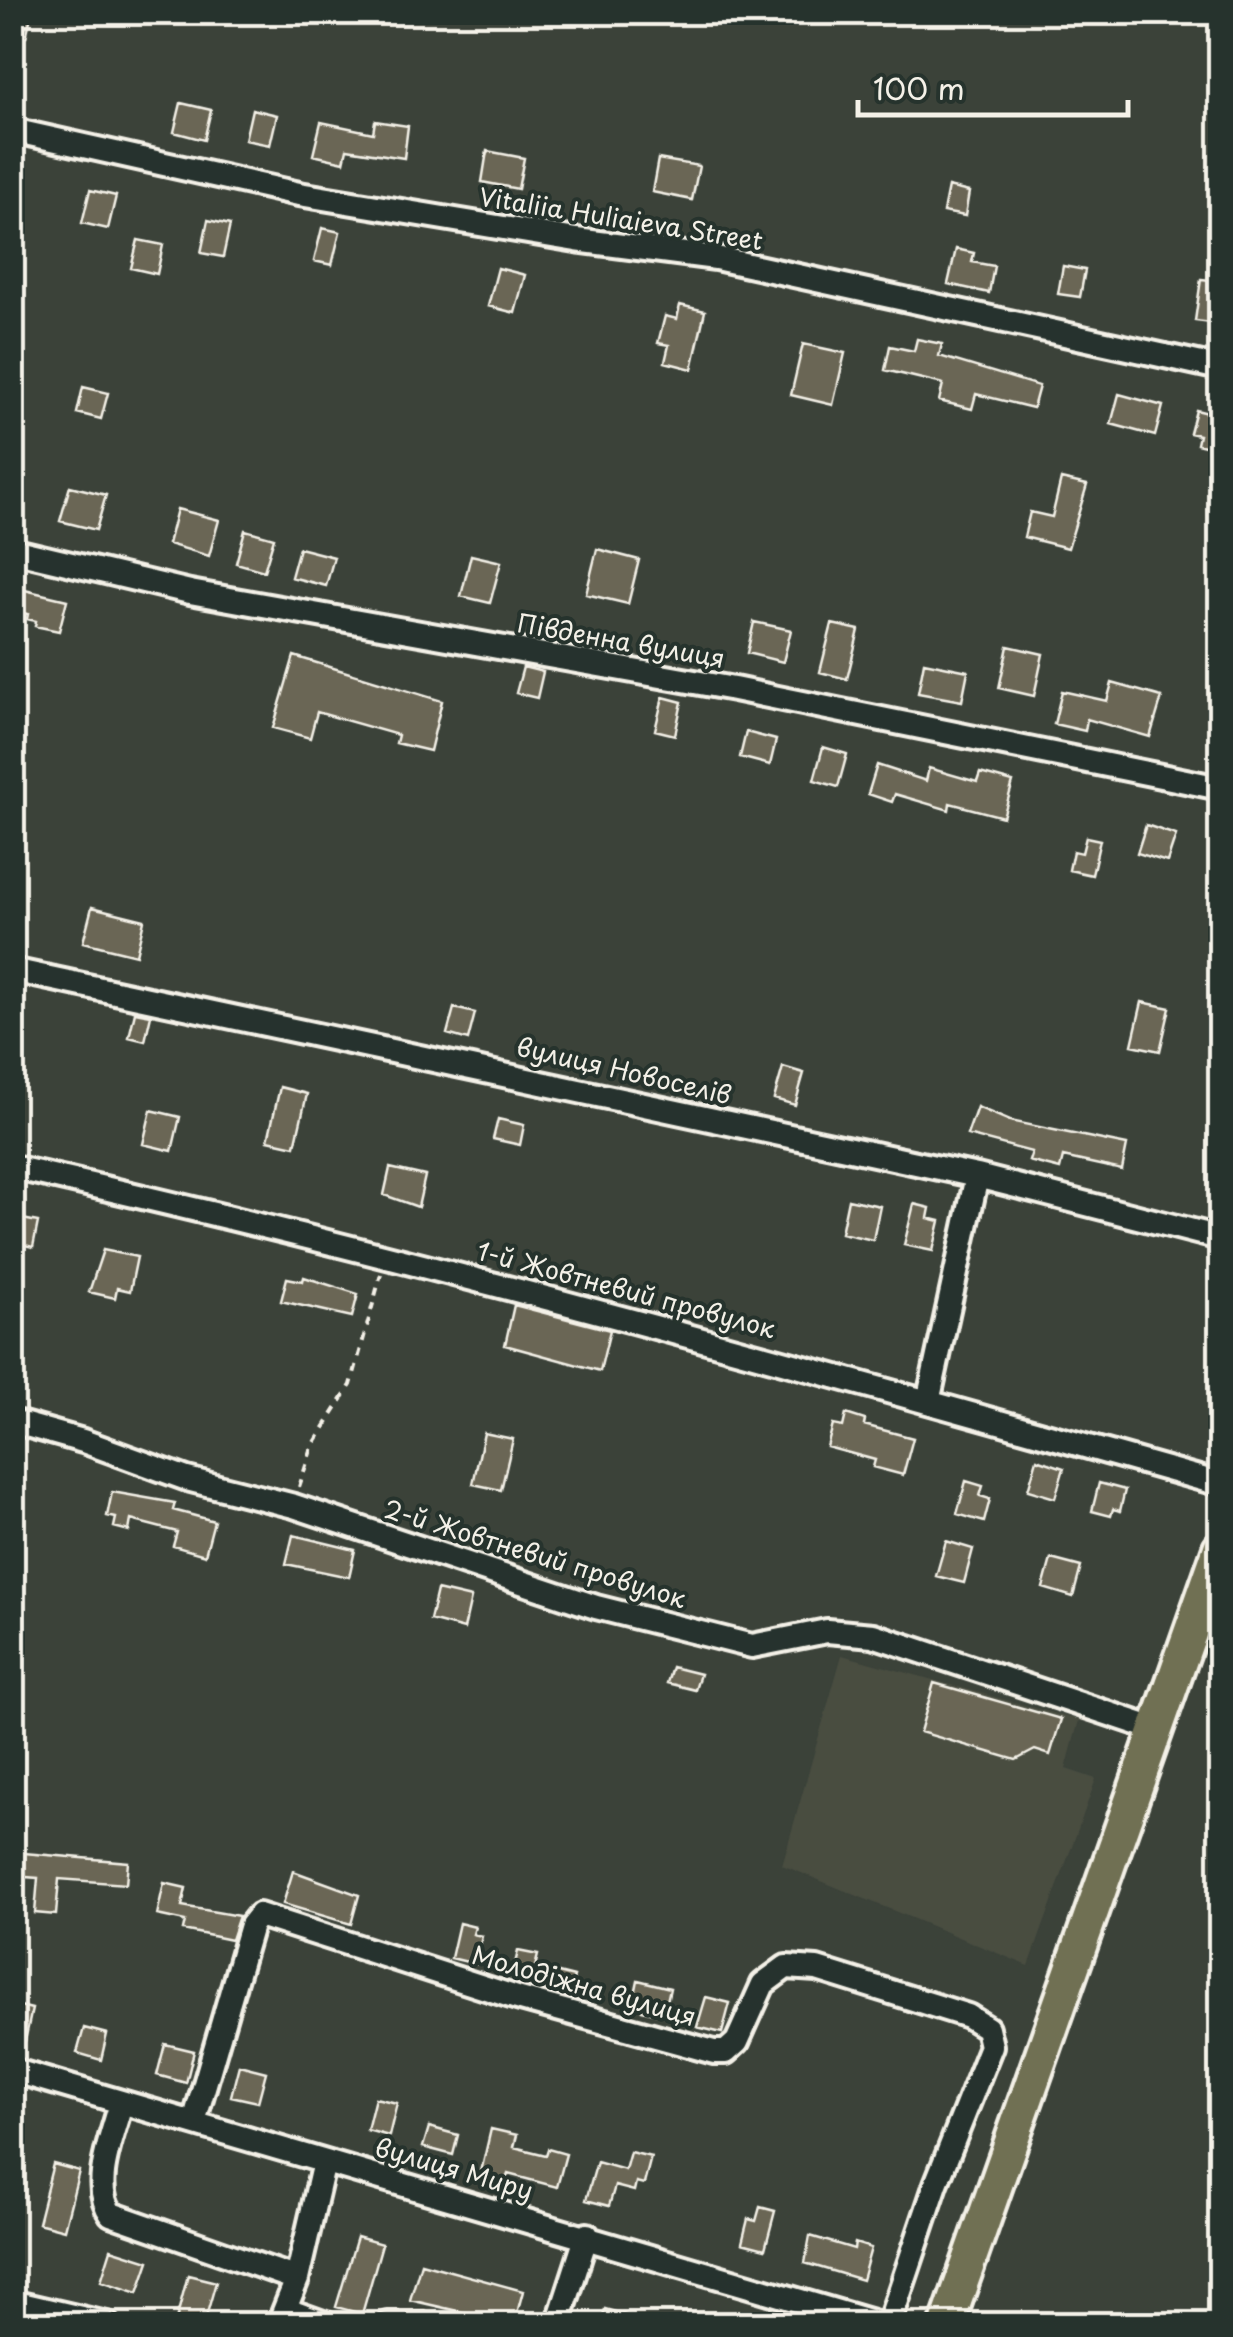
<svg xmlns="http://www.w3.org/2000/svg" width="1233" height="2337" font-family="'Playpen Sans',sans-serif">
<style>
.built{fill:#494d41}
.building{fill:#6b6654;stroke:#f4f1e8;stroke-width:2.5}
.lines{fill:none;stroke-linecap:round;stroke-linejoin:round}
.minor-casing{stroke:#f4f1e8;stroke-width:30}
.highway-casing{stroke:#f4f1e8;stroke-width:40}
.path{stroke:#f4f1e8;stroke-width:4;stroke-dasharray:8 8;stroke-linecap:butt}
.minor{stroke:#26332d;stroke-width:22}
.highway{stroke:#706f52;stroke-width:32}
.labels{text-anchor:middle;stroke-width:8;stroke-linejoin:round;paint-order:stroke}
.street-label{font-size:25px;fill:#f4f1e8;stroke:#26332d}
</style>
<rect width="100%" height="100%" fill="#3b4239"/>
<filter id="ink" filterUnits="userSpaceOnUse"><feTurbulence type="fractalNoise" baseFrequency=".01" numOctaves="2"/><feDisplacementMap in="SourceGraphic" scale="20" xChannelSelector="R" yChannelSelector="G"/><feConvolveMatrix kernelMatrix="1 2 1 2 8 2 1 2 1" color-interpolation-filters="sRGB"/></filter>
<g filter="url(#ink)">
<path class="built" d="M842 1655 1079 1720 1066 1769 1096 1779 1029 1966 782 1865Z"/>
<path class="building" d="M12 12H32L26 37 12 34Z
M181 103 211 110 204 140 174 132Z
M252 109 277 115 270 145 245 140Z
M375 121 408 126 404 158 347 149 344 162 313 155 321 122 373 133Z
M487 151 524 158 518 189 482 182Z
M658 159 699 166 692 200 652 192Z
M948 187 969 192 965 216 943 212Z
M90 190 116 196 108 229 82 223Z
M208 220 230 225 223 257 201 253Z
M322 228 340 232 332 265 314 261Z
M138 240 163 245 157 274 131 268Z
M956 249 974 253 972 262 994 266 989 293 948 284Z
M1063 266 1085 270 1080 297 1058 294Z
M498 268 525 275 515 313 488 306Z
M1201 279 1220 281V324L1195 321Z
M680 305 705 311 692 369 665 362 669 345 658 343 665 316 677 319Z
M917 339 942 344 939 356 1039 386 1033 408 976 394 972 409 939 401 943 384 885 370 890 346 914 351Z
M803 344 845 353 833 405 791 395Z
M83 387 108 393 101 419 77 413Z
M1119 394 1163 406 1155 436 1111 424Z
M1196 410 1220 416 1213 448 1197 444 1199 435 1190 433Z
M1061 479 1087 485 1068 548 1024 537 1030 512 1052 517Z
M70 486 106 495 96 530 60 521Z
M177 509 219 520 209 556 168 544Z
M245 530 274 538 264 571 236 563Z
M299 548 334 557 326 586 291 577Z
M597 549 639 560 628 604 586 594Z
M471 555 501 562 490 603 461 596Z
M12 587 67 600 59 631 35 626 36 621 27 619 28 614 12 611Z
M754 622 791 630 783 662 747 653Z
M832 624 859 630 847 679 820 672Z
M1008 646 1043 654 1034 696 999 688Z
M294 656 442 701 430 751 396 743 398 735 317 712 310 738 273 728Z
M924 662 968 671 962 701 918 693Z
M523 667 543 672 537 698 516 693Z
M1112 683 1162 697 1150 737 1087 719 1085 731 1054 724 1062 691 1107 701Z
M663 697 682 702 675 735 655 730Z
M746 732 776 740 770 765 740 757Z
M823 747 847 754 838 787 814 780Z
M877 765 926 781 929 768 977 782 980 773 1013 782 1003 817 950 803 949 810 895 794 892 802 868 794Z
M1146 825 1176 835 1167 862 1137 853Z
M1086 837 1100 840 1092 875 1069 870 1073 851 1082 853Z
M92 907 144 920 136 955 83 942Z
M1142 1002 1170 1008 1160 1051 1132 1045Z
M454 1008 475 1013 468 1040 447 1034Z
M135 1012 151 1015 145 1041 129 1037Z
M783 1067 804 1073 795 1105 774 1099Z
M280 1087 307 1094 295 1146 268 1140Z
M977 1107 1010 1121 1127 1145 1122 1170 1063 1157 1060 1169 1029 1161 1032 1152 967 1135Z
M151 1110 180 1117 172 1151 143 1144Z
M498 1119 524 1125 520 1145 493 1139Z
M390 1168 425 1176 418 1207 384 1195Z
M848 1199 880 1206 873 1240 841 1233Z
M914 1204 930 1208 928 1218 940 1221 933 1251 904 1245Z
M12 1217 38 1222 33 1247 12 1242Z
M103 1250 137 1257 130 1291 117 1288 115 1298 89 1292Z
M304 1277 358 1294 352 1317 281 1301 287 1278 303 1281Z
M514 1305 610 1330 600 1371 505 1345Z
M846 1414 865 1420 864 1425 913 1438 903 1475 873 1467 875 1460 827 1447 833 1425 843 1427Z
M484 1433 513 1439 501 1490 473 1484Z
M1037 1459 1064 1468 1055 1498 1028 1490Z
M966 1481 983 1486 980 1496 990 1499 984 1522 957 1514Z
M1099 1483 1125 1490 1120 1511 1113 1509 1111 1516 1092 1511Z
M112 1492 175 1503 173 1510 214 1521 205 1555 173 1546 177 1532 131 1520 129 1531 114 1527 116 1518 107 1516Z
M293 1535 355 1550 349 1577 286 1564Z
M946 1541 973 1549 964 1583 936 1576Z
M1051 1559 1081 1567 1073 1597 1043 1588Z
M437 1590 471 1598 464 1629 430 1620Z
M672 1667 700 1674 695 1690 667 1683Z
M934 1683 1061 1719 1050 1755 1035 1750 1016 1760 920 1732Z
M12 1852 128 1862 126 1884 59 1879 56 1915 35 1913 38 1878 12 1876Z
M293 1871 359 1895 351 1924 283 1904Z
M164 1883 186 1888 182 1906 239 1916 231 1940 183 1930 185 1921 157 1915Z
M459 1923 475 1927 473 1934 482 1936 476 1964 451 1958Z
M518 1951 538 1955 535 1967 574 1977 569 1997 512 1977Z
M638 1980 670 1988 664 2015 642 2010 644 2002 634 1999Z
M706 1997 730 2003 722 2033 697 2027Z
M12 2004 32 2009 25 2041 12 2038Z
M84 2028 107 2034 101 2060 77 2053Z
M165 2044 194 2051 186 2083 157 2075Z
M239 2065 266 2072 258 2102 231 2096Z
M375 2098 397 2103 389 2136 367 2130Z
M429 2127 458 2135 453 2155 423 2147Z
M491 2129 517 2135 514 2147 546 2155 548 2149 566 2154 557 2187 508 2174 505 2183 480 2176Z
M630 2152 651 2157 644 2184 636 2182 634 2191 615 2186 609 2206 586 2200 597 2162 625 2170Z
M53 2164 79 2171 64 2230 38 2223Z
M760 2207 775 2211 765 2249 742 2243 748 2219 756 2221Z
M810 2236 854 2249 855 2243 871 2248 862 2280 805 2263Z
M357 2237 382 2244 362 2314 336 2307Z
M111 2249 149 2261 138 2293 101 2281Z
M421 2263 523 2291 514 2324 410 2300Z
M188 2275 216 2282 204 2324H175Z
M605 2309 644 2320 643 2324H601Z"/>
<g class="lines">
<defs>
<path id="minor" d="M12 130 299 194 576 240 716 258 1220 368
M12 550 190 592 734 689 1220 788
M12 970 977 1176 1220 1238
M12 1167C419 1258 819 1371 1220 1484
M928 1402 977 1176
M12 1421 83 1441 187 1479 294 1506 596 1607 752 1646 827 1631 873 1635 1158 1730
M12 2070 879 2324
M121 2103C113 2135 90 2185 111 2214L297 2279
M194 2122 251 1925 259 1915 517 1998 714 2052H726L737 2042 763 1984 786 1967 817 1969 968 2016 987 2028 991 2046 936 2184 889 2324
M12 2302 107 2324
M287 2310 326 2324
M279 2324 297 2279 324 2162
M388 2324H420
M558 2324 587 2235"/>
<path id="highway" d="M947 2324 1220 1548"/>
</defs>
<use href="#minor" class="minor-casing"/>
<use href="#highway" class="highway-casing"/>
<path class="path" d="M299 1487 312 1447 351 1385 381 1274"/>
<use href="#minor" class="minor"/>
<use href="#highway" class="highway"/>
</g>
</g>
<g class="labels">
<g class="street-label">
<text transform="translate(621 219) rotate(9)" y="9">Vitaliia Huliaieva Street</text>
<text transform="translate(621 641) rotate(10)" y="9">Південна вулиця</text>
<text transform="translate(624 1071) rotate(13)" y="9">вулиця Новоселів</text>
<text transform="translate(626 1290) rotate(15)" y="9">1-й Жовтневий провулок</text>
<text transform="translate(535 1554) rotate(17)" y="9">2-й Жовтневий провулок</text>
<text transform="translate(584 1986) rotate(16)" y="9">Молодіжна вулиця</text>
<text transform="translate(454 2169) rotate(16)" y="9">вулиця Миру</text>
</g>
</g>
<rect width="1233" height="2337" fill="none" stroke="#26332d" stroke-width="50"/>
<rect x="25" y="25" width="1183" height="2287" fill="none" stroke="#f4f1e8" stroke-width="4" filter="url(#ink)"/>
<path d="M858 100v15h270v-15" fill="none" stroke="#f4f1e8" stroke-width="5"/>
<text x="873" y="100" font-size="30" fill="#f4f1e8" stroke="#26332d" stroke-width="8" paint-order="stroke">100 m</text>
</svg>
